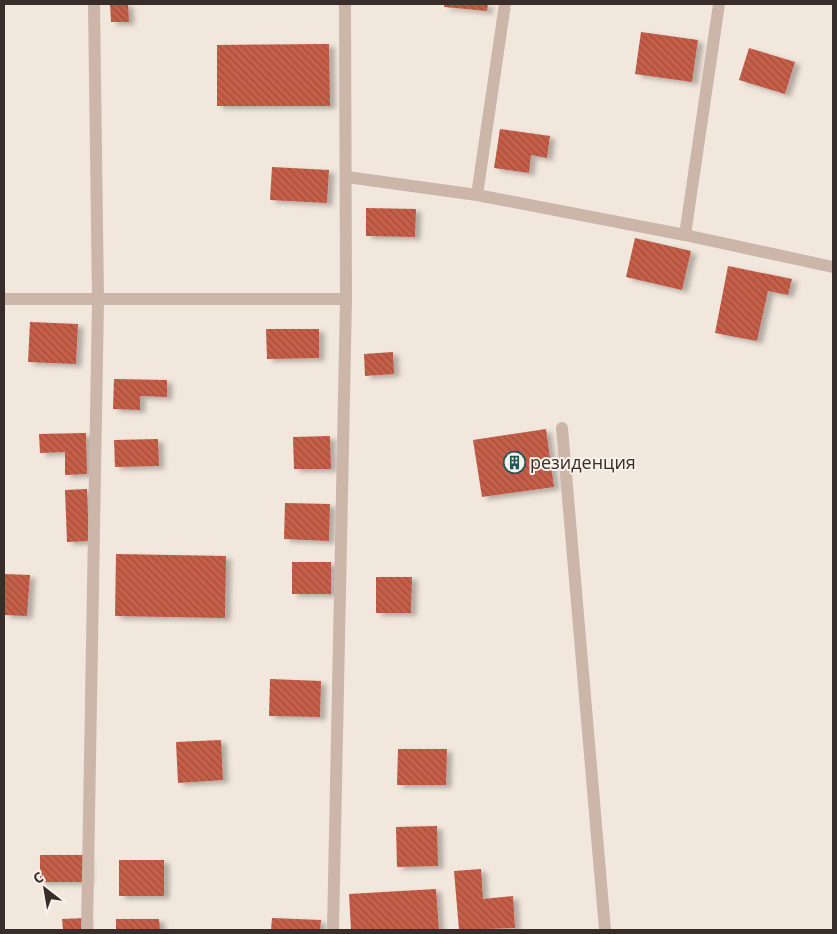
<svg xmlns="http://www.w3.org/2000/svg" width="837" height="934" font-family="'Open Sans',sans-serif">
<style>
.building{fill:url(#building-back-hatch);filter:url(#shadow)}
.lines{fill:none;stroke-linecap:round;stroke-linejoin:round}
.minor{stroke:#cbb6a9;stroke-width:12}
.labels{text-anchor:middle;stroke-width:4;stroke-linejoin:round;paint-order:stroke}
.poi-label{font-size:18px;fill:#382d29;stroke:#faf1ea;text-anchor:start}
</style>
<defs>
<pattern id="building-back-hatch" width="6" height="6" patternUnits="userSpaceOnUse" patternTransform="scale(1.25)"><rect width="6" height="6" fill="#c55e48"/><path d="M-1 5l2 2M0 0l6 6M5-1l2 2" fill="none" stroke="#a14e3c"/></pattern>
<filter id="shadow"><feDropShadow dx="5.5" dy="3" stdDeviation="2.5" flood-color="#0004"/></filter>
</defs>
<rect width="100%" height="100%" fill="#f2e7dd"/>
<path class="building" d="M110 4H128L129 22H111Z
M444 4H488L487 11 444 7Z
M641 32 698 40 692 82 635 74Z
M329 44 330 106H217V45Z
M749 48 795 62 785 94 739 80Z
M500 129 550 136 547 158 531 155 529 173 494 168Z
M272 167 329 170 327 203 270 200Z
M366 208 416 209 415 237 366 236Z
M635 238 691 251 682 290 626 277Z
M728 266 792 279 788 295 768 291 757 341 715 333Z
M30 322 78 324 76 364 28 362Z
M266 329H319V358L267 359Z
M393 352 394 374 365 376 364 354Z
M114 379 167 380V397L140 396V410L113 409Z
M546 429 554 487 482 497 473 440Z
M86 433 87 474 65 475V452L40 453 39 434Z
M330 436 331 469H294L293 437Z
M158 439 159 466 115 467 114 440Z
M87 489 89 541 67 542 65 490Z
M285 503 330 504 329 541 284 539Z
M116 554 226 556 225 618 115 616Z
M292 562H331V594H292Z
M4 574 30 575 27 616 4 615Z
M376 577H412L411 613H376Z
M270 679 321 681 320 717 269 716Z
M221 740 223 780 178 783 176 742Z
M398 749H447L446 785H397Z
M437 826 438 866 397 867 396 827Z
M40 855H87V882H40Z
M119 860H164V896H119Z
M481 869 483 899 513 896 515 928 459 930 454 871Z
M436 889 439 930H351L349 894Z
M86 918V930H63L62 919Z
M272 918 321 920 320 930H271Z
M116 919H159L160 930H116Z"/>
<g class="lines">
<path class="minor" d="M347 177 477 195 685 235 833 267
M477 195 505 4
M685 235 719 4
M4 299H346
M562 428 605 930
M87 930 98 300 94 4
M333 930 346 299 345 4"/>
</g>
<defs>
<symbol id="building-ring" viewBox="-11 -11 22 22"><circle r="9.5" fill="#faf1ea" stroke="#1e5959" stroke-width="1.5"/><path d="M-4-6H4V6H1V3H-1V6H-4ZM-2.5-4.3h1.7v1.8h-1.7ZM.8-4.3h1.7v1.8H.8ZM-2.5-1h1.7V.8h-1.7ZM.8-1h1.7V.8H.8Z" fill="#1e5959"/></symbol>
</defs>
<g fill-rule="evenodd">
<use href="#building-ring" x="502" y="450" width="25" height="25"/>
</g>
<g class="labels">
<g class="poi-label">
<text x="530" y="469">резиденция</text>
</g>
</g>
<rect width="837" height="934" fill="none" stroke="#382d29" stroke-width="10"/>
<g transform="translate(45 889) rotate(329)" stroke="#faf1ea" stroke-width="4" paint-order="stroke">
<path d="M0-4L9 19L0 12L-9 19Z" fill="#382d29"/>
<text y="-8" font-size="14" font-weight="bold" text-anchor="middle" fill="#382d29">С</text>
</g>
</svg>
